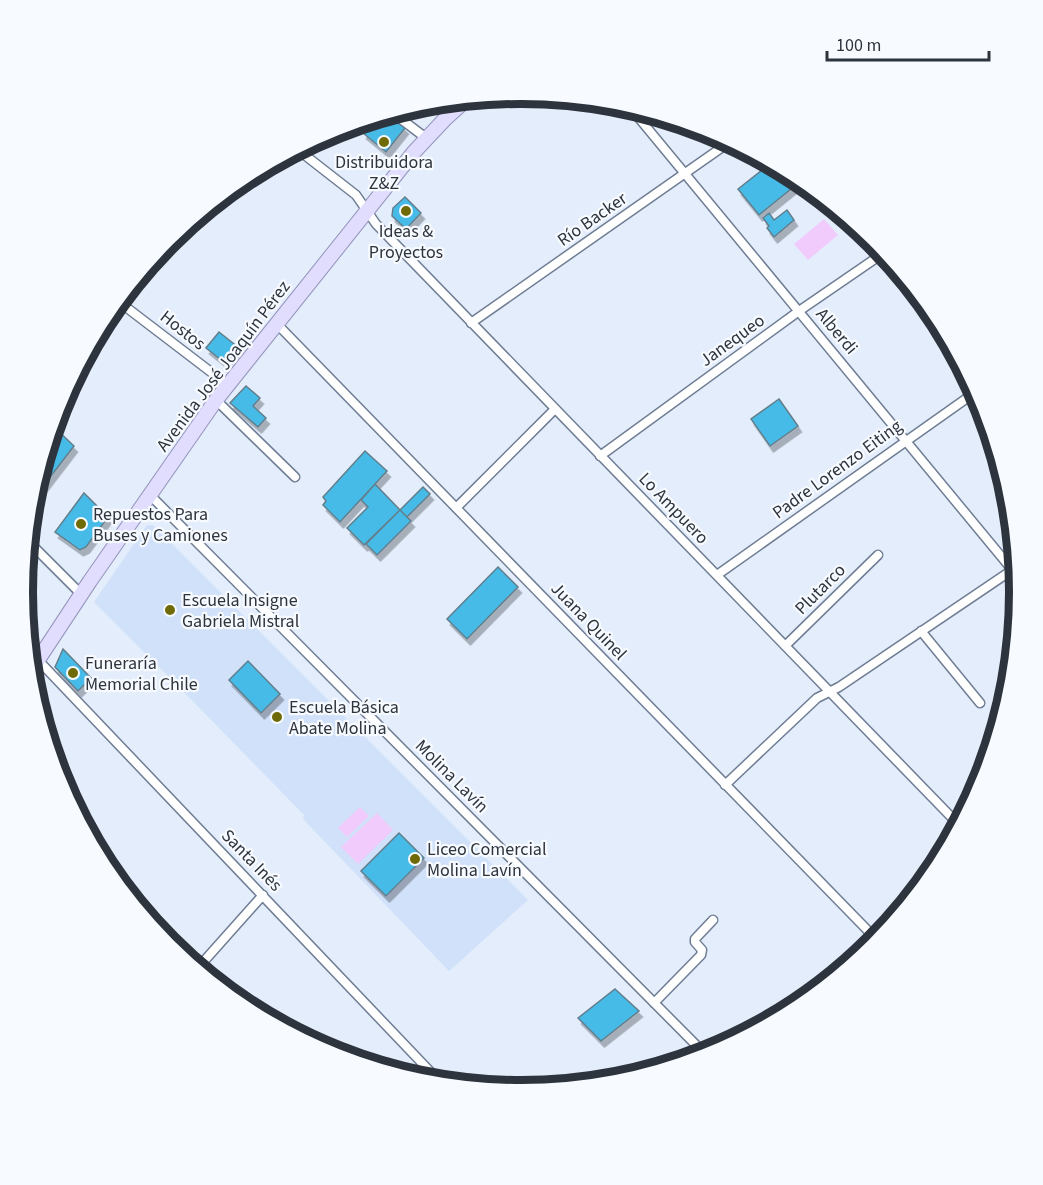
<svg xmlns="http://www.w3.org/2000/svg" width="1043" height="1185" font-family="'Source Sans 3',sans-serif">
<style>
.built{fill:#d0e1f9}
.green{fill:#f2cbfd}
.building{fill:#47bbe8;stroke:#637e8b;stroke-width:1.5;filter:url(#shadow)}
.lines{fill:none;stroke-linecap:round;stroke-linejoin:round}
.street-casing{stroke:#6f7d93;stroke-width:11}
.primary-casing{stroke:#9493ba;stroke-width:16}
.street{stroke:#fff;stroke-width:8}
.primary{stroke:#e0ddfe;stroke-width:14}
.poi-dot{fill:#6f6a05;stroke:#f7faff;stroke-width:2}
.labels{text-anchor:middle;stroke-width:4.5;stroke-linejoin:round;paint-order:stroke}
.poi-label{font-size:18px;fill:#2e343d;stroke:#f7faff;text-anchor:start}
.street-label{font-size:18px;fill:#2e343d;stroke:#f7faff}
.rim{fill:none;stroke:#2e343d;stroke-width:8}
</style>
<defs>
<filter id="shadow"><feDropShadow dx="3.5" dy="6" stdDeviation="0" flood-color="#0004"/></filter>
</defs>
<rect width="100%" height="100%" fill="#e3edfc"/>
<path class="built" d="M147 525H153L528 900 449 971 303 819 304 815 179 687 94 602Z"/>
<path class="green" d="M824 219 838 235 808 260 794 244Z
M360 807 369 816 347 837 338 828Z
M377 813 393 830 358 864 341 847Z"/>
<path class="building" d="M388 114 405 128 386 152 363 133 375 118Z
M771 163 802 180 759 215 738 189Z
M405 197 421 213 406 229 392 216 393 208Z
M787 210 794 220 774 237 767 228 769 226 763 218 769 213 774 220Z
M219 332 238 347 228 358 221 360 206 348Z
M246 386 260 398 253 406 266 418 258 427 230 403Z
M779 399 798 426 770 446 751 419Z
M53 426 74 446 31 502 32 495Z
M365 451 387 471 340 522 323 505 326 501 323 497Z
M375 484 400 510 364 545 347 528 368 507 361 500Z
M423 487 430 494 407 517 400 510Z
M84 493 108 517 86 547 80 550 55 532Z
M400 510 411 521 377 555 366 544Z
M498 567 518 587 467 639 447 619Z
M63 649 91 678 78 691 55 667Z
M248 661 280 694 261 713 229 680Z
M56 768 64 776 60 781Z
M399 833 424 858 386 896 361 871Z
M615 989 639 1011 601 1041 578 1018Z"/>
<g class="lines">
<defs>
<path id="street" d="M629 106 1019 578
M393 113 426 138
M297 149 356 195 376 224 960 826
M118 301 228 385
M471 323 731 141
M277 324 878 941
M216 400 295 477
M600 456 799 311 885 252
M150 495 706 1055
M456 508 555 409
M28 541 81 594
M717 575 977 391
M921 631 980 703
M785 646 878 555
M38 660 442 1084
M725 785 817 698 839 687 1018 566
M197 969 263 895
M654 1003 701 955 702 950 695 942V939L713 920"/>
<path id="primary" d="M30 672 90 581 216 400 414 152 446 118 467 99"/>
</defs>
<use href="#street" class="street-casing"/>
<use href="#primary" class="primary-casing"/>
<use href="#street" class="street"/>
<use href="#primary" class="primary"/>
</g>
<g class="poi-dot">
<circle cx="384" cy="142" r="6"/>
<circle cx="406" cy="211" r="6"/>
<circle cx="81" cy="524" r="6"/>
<circle cx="170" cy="610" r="6"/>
<circle cx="73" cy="673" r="6"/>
<circle cx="277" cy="717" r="6"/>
<circle cx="415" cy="859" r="6"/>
</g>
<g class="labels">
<g class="poi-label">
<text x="384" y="168" text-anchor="middle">Distribuidora<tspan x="384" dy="21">Z&amp;Z</tspan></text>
<text x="406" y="237" text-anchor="middle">Ideas &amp;<tspan x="406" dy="21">Proyectos</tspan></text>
<text x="93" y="520">Repuestos Para<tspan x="93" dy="21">Buses y Camiones</tspan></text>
<text x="182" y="606">Escuela Insigne<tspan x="182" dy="21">Gabriela Mistral</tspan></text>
<text x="85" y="669">Funeraría<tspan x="85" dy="21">Memorial Chile</tspan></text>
<text x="289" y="713">Escuela Básica<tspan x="289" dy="21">Abate Molina</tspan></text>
<text x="427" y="855">Liceo Comercial<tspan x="427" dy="21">Molina Lavín</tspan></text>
</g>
<g class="street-label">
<text transform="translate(592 219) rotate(-35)" y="6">Río Backer</text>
<text transform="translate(183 330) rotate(38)" y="6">Hostos</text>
<text transform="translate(837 331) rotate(50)" y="6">Alberdi</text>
<text transform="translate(732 340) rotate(-36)" y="6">Janequeo</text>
<text transform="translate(223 366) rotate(-53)" y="6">Avenida José Joaquín Pérez</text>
<text transform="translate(837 469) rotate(-36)" y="6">Padre Lorenzo Eiting</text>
<text transform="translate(674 508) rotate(46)" y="6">Lo Ampuero</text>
<text transform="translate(820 589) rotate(-45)" y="6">Plutarco</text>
<text transform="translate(589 621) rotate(46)" y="6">Juana Quinel</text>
<text transform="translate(452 776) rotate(45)" y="6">Molina Lavín</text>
<text transform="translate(252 860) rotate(46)" y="6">Santa Inés</text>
</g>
</g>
<path d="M0 0H1043V1185H0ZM33 592a488 488 0 1 1 976 0a488 488 0 1 1-976 0Z" fill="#f7faff" fill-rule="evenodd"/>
<path class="rim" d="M33 592a488 488 0 1 1 976 0a488 488 0 1 1-976 0Z"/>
<path d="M827 51v9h162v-9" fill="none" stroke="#2e343d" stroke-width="3"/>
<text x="836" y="51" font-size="18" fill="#2e343d" stroke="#f7faff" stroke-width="4.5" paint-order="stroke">100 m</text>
</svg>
